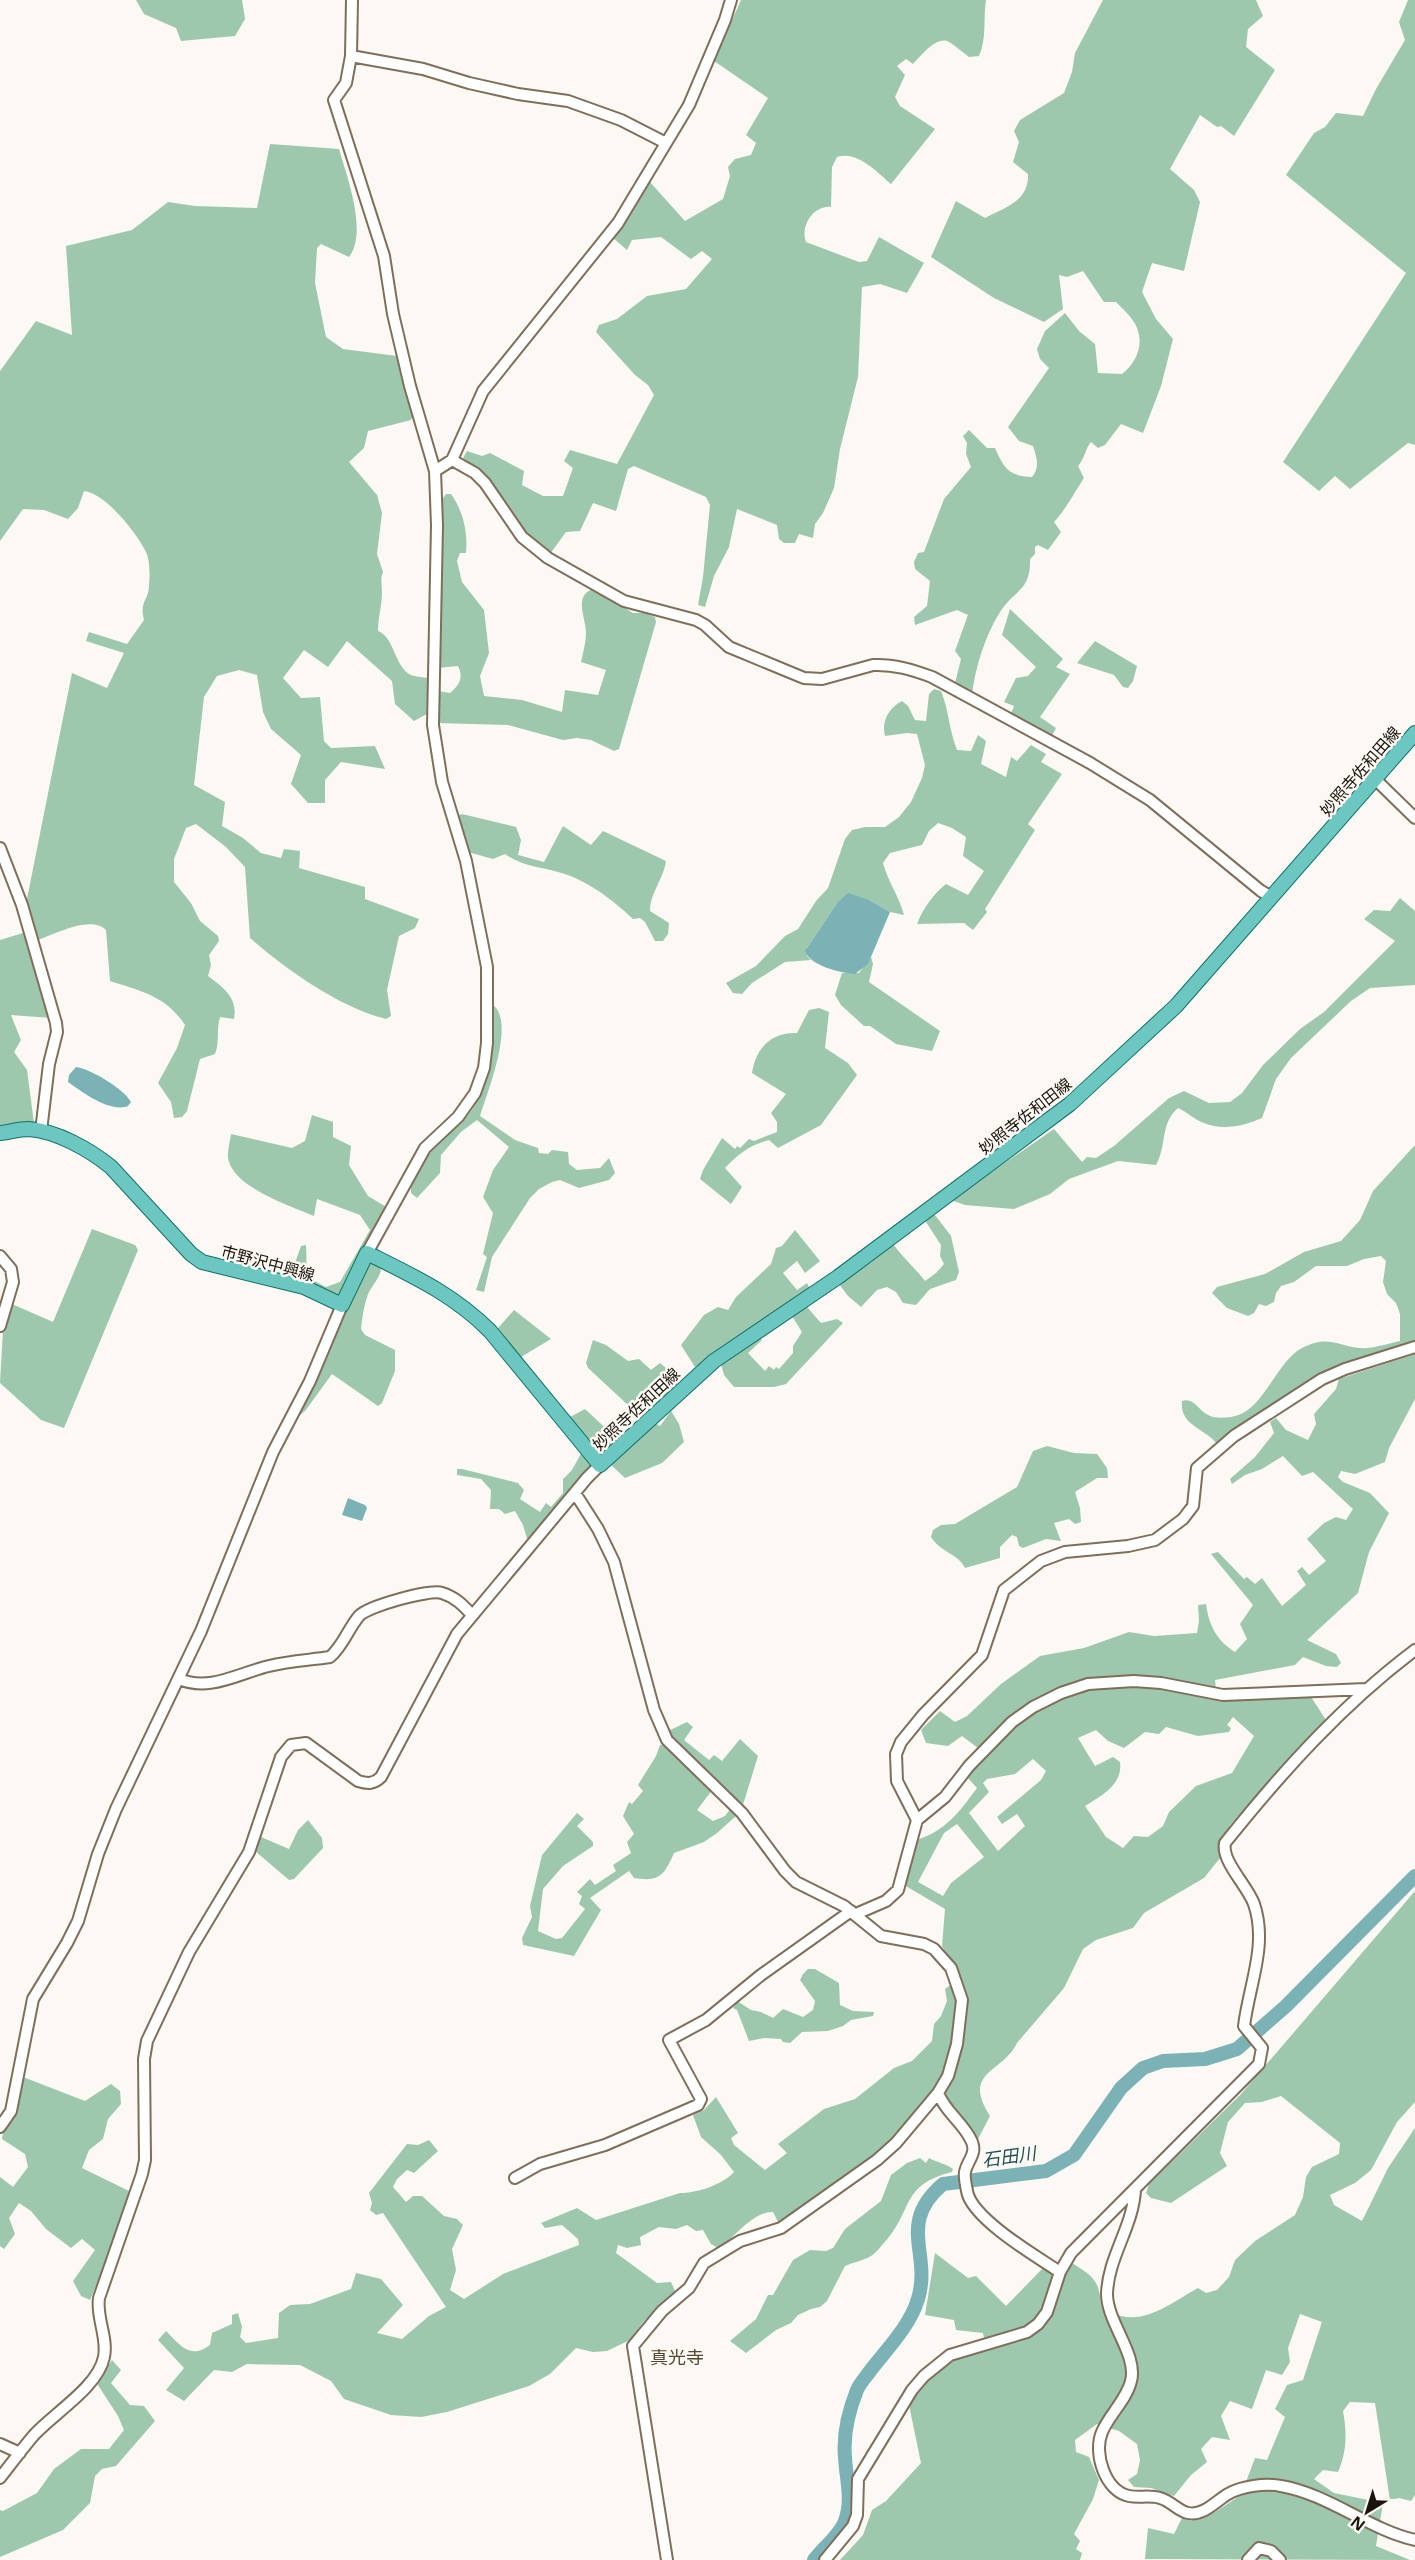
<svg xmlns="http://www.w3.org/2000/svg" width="1415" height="2560" font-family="'Noto Sans','Noto Sans JP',sans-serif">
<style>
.forest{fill:#9ec8ad;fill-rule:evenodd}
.water{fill:#7bb2b6}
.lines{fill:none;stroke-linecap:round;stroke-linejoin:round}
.river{stroke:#7bb2b6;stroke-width:14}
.minor-casing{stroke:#7f6f5a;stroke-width:14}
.major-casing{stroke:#107066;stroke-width:16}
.minor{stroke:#fff;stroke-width:10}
.major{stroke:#6cc7c1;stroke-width:14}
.labels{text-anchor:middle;stroke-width:5;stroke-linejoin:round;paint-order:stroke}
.street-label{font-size:16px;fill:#1a140c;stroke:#fcf8f4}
.water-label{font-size:18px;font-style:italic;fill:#205154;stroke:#fcf8f4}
.neighbourhood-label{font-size:18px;fill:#564733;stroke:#fcf8f4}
</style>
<rect width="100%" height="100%" fill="#fcf8f4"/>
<path class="forest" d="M136 0H242L245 19 235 36 181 41 176 28 144 14Z
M741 0H986C983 19 987 38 979 56L969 57C962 52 956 46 949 42 937 35 921 56 913 64L906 59 897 66 905 75 895 97 900 106 935 129 891 184C877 172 857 150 837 157L832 167 831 207C813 205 800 227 806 242L859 262 867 261 879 237 924 263 907 293 880 284 862 287 858 377 840 449 834 488 823 513 815 524 813 538 799 534 795 543H784L779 539 777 525 737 509 729 547 714 576 705 607 698 605 703 577 710 505 706 497 634 466 628 469 616 511 593 503 580 531 566 532 550 554C540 546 525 538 517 527 499 503 489 476 463 458L467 451 482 456 490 453 524 471 522 485 543 496H563L573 468 564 461 570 450 617 464 654 395 648 385 635 375 596 332 599 325 617 319 647 296 686 289 712 259 702 251 691 259 661 237 632 240 627 250 613 238 635 208 649 181 685 221 723 199 730 176 728 167 735 159 751 155 756 143 746 135 768 98 714 61Z
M1103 0H1256L1263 16 1248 29 1246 47 1275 70 1234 136 1221 126 1217 127 1200 115 1170 169 1194 190 1200 202 1184 271 1152 263 1142 292 1156 319 1173 339 1161 386 1143 433 1121 424 1105 445 1098 448 1091 442C1085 449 1086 456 1078 466L1084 478C1074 493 1066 509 1054 522L1061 532 1048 550 1038 545 1035 547V554L1030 559C1031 591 1015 589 1000 612 985 636 975 668 972 695L955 683 961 659 955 651 968 615 957 610 915 625 914 617 927 606 930 581 915 569 914 562 918 553 924 552 944 499 971 467 966 454 967 443 963 436 969 430 987 448H995C1004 468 1008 476 1032 477 1040 467 1037 458 1033 446L1019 441 1008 427 1049 368 1040 359 1037 349 1045 331 1065 313 1079 331 1095 344 1098 373 1122 374C1136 363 1144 346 1137 328 1134 319 1123 309 1116 302H1104L1083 271 1067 277 1059 275 1063 309 1044 322 994 298 931 257 956 201 985 218C1006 207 1029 201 1028 174L1013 162 1019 142 1014 131 1020 120 1064 93 1072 72 1075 53Z
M1408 0H1415V445L1408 443 1350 489 1335 476 1319 491 1283 462 1406 273 1286 175 1314 133 1325 127 1336 113 1363 116 1376 89 1405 40 1399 22Z
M270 144 339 149C347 177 368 232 349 257L321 244 317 248 315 283 326 337 343 349 397 356 413 415 411 420 368 431 364 448 349 462 377 495 382 513 377 554 383 572C380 579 382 584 382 592 382 605 378 617 378 631 394 637 394 664 409 674 414 677 422 677 428 678L427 714 414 721 395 704 392 681 347 641 328 667 304 650 283 678 301 698 320 697 324 741 331 748 375 746 385 769 341 762 325 780V803H308L291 784 301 755 271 729 263 712 257 675 239 670 217 676 204 697 194 785 225 802 222 826 243 838 261 853 281 858 284 849 300 851 299 868 365 887V899L419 919 415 928 399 936 387 990 391 1016 386 1019C339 1007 287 970 250 938L245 867 226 847 196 824 186 828 174 859V882L191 903 200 921 218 936 219 941 209 955 211 965 208 976C224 988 238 998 234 1019L220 1017C216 1030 220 1042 215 1054L200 1059 187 1111 182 1117 174 1118 171 1102 158 1083 177 1048 185 1025C166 996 141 991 110 981L106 930C90 915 56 934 38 940L26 904 72 673 107 688 124 653 86 641 89 632 127 644 144 620C139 600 149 601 149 585 150 576 150 560 146 552 137 533 105 493 84 491L78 508 68 519 44 510 23 509 0 541V371L36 321 72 335 66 246 132 230 168 202 195 206 257 208Z
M446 494H451C463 511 468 532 466 553H460L457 561 462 582 484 610 489 653 480 676 484 696 522 700 562 712 565 690 598 695 606 670 581 662C583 653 586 642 586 633 586 618 573 596 593 589L633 613H644L655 617 656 622 619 749 614 751 591 740 577 738 563 740 508 725 436 723 438 691 450 693C459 685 464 678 458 666L438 668 440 502Z
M1010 609 1063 659 1056 667 1070 674 1040 717 1056 728 1051 738 1010 716 1014 706 1004 702 1016 678 1028 676 1036 667 1002 635Z
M1095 641 1137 666 1133 681 1128 688 1123 687 1114 675 1077 663Z
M934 689 941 691C949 711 949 730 957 750L971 751 978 735 986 741 981 764 1006 777 1011 757 1017 761 1031 745 1046 754 1041 762 1062 774 1028 824 1035 830 985 909 987 912 973 930 964 923 917 924C922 910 934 893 946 884L968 895 984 871 963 856 966 837 952 828 938 823 929 831 922 845 890 853 883 863C888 882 899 896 904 915L890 912 869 900 837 903 807 948V956L811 960 785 962 752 983 742 994 733 993 726 983 756 966 785 936 798 929 816 901 828 888 845 839 852 830 865 827H885L899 817 911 802 922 778 925 765 917 734 907 733 885 736C881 721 889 708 902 701L908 706 915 720 926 721 929 694Z
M462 814 516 827 521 840 518 855 544 862 563 826 591 845 603 831 666 861C664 878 650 893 650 911L669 923 668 934 663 941H655L645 922 640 918 633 919C613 900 586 879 558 872 540 867 521 866 505 854L493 859 468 852 457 816Z
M1400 898 1415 911V985L1370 988 1351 1001 1291 1058 1276 1079 1262 1118C1245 1126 1222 1131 1204 1123 1195 1120 1187 1112 1178 1108 1160 1123 1167 1146 1156 1165L1118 1161 1069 1179 1050 1194 1014 1209 965 1205 951 1200 1054 1129 1082 1162 1087 1157 1096 1158 1114 1146 1169 1098 1184 1091 1209 1103 1230 1102 1242 1093 1263 1065 1300 1029 1324 1012 1395 941 1364 919 1374 910 1390 911Z
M23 933 51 1018 11 1015 21 1040 14 1052 27 1070 34 1123 0 1125V940Z
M871 957 873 964 869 982 940 1031 932 1051 896 1044 870 1026H864L841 1005 835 995 842 973H859Z
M494 1006C515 1024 487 1093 480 1116L515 1140 538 1148 539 1153 548 1154 552 1150 568 1152 569 1164 577 1170 600 1168 609 1158 615 1173 609 1180 579 1188 560 1180 552 1182 539 1189 530 1198 492 1257 484 1292 476 1290 487 1257 483 1254 493 1213 483 1197 493 1170 509 1147 477 1120 461 1132 441 1155 440 1173 417 1198 411 1193V1187C419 1171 428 1153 440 1140 449 1131 460 1124 468 1115 492 1087 489 1043 492 1009Z
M819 1008 829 1012 825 1048 848 1063 857 1075 821 1125 778 1148 769 1140C748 1146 740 1153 725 1168L742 1187 731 1204 700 1179 703 1170 722 1138 735 1149 737 1146 740 1148 749 1139 754 1141 777 1132V1122L771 1113 786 1094 752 1073C756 1048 771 1032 797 1033L809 1010Z
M312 1115 333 1122V1137L351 1146 349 1165 368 1196 388 1208 342 1301 297 1281 301 1267 295 1263 301 1246 306 1245 307 1277 326 1287 340 1282 370 1230 360 1215 317 1199 314 1216C290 1206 238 1189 229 1162 226 1154 230 1143 231 1134L292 1148 305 1141Z
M1415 1145V1343L1350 1365 1218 1445C1206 1428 1179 1426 1182 1401 1194 1397 1199 1411 1208 1415 1215 1419 1228 1418 1235 1416 1263 1410 1277 1361 1302 1348 1328 1335 1335 1345 1359 1348 1372 1349 1387 1344 1400 1341V1314L1396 1303 1387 1294 1383 1282 1386 1261 1381 1256 1364 1259 1347 1266H1316L1294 1282 1281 1286 1276 1293 1274 1302 1266 1306 1259 1304 1254 1313 1248 1316 1227 1308 1212 1293 1217 1287 1265 1274 1304 1252 1341 1241 1360 1220 1373 1191Z
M935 1215 951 1236 959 1272 956 1280 930 1289 916 1305 903 1303 896 1292 887 1287 877 1290 861 1307 848 1296 839 1284 893 1244C903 1258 915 1268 925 1281L936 1273 944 1264 940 1256 941 1245 924 1219Z
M92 1229 135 1245 138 1250 64 1428 41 1420 0 1383 3 1330 12 1304 53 1322Z
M795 1230 820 1261 805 1273 797 1261 783 1273 797 1290 807 1283 810 1289 695 1367 681 1345 704 1315 718 1307 728 1310 736 1297 771 1264 776 1248 782 1246Z
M376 1262 381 1268C381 1277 372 1285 368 1294 364 1306 362 1317 361 1329L365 1335 395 1350V1371L382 1403 378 1406 332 1374 305 1411 300 1415 297 1414 368 1263Z
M807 1307 821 1323 837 1319 843 1323 786 1384 774 1387H734L724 1375 721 1364 757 1336 762 1340 748 1353 765 1371 769 1366 774 1370 776 1367 779 1369 793 1353V1346L802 1332 792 1316Z
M514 1310 551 1339 521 1357 498 1333V1328Z
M593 1340 606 1345 628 1361 639 1359 651 1370 660 1363 680 1380 649 1417 642 1418 588 1368 586 1363Z
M1415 1354V1399L1389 1448 1385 1462 1355 1474 1341 1471 1338 1477 1343 1482 1370 1493 1389 1513 1369 1552 1358 1593 1307 1640 1336 1654 1341 1663 1337 1667 1326 1666 1303 1657 1295 1665 1215 1680 1217 1700 1311 1697 1326 1720 1230 1825 1221 1845 1220 1858 1204 1878 1144 1913 1133 1928 1096 1940 1083 1949 1064 1988 1017 2043C1003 2073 961 2071 990 2116L977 2141 944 2096 934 2089 888 2144 779 2224 773 2212C754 2211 734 2237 720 2249L711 2244 703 2230 696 2231 687 2225 676 2229 659 2227 640 2237 641 2245 627 2248 618 2245 616 2253 657 2283 671 2282 676 2293 643 2322 630 2340 607 2351 593 2352 576 2348 550 2374 529 2386 447 2412 421 2417 391 2415 344 2399 331 2381 300 2365 247 2364 232 2372 214 2370 184 2401 166 2390 184 2368 158 2340 166 2331C180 2345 190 2360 210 2345L212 2333 232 2324V2315L238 2313 242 2327 240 2337 246 2343 278 2338 279 2313 290 2305 310 2304 351 2289 356 2273 381 2279 403 2305 377 2333 402 2339 429 2316 446 2307 383 2213 376 2215 370 2210 372 2203 369 2193 407 2144 418 2145 429 2140 438 2151 414 2173 407 2170 397 2179 393 2187 406 2202 413 2196H422L444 2216 457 2219 463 2225 452 2249 456 2270 450 2290 464 2299 503 2274 579 2245 578 2239 562 2225 545 2228 541 2223 577 2208 596 2220 680 2193C697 2193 722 2185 734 2172L721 2155 701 2137 693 2115 704 2110 716 2097 738 2133 731 2138 734 2145 765 2170 787 2153 778 2144 824 2109 855 2099 894 2068 912 2061 932 2041 934 2024 941 2016 947 2001 945 1989 961 1977 942 1946 945 1909 904 1885 916 1840C946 1831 959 1812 977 1788L967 1777 986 1754 962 1736 948 1746 926 1743 921 1730 940 1711 955 1722 967 1716 1001 1684 1040 1656 1084 1648 1129 1632 1154 1636 1197 1633 1199 1621 1198 1605 1206 1604C1209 1625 1216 1640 1235 1652L1247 1639 1240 1624 1253 1605 1211 1554 1218 1552 1244 1579 1247 1577 1255 1584 1262 1578 1282 1606 1306 1585 1297 1571 1302 1567 1309 1575 1326 1561 1307 1539 1324 1523 1336 1517 1346 1520 1353 1509 1313 1472 1302 1476 1283 1456 1262 1469 1245 1475 1232 1484 1230 1479 1255 1457 1274 1433 1270 1422 1276 1418 1286 1430 1308 1440 1316 1424 1314 1414 1336 1389 1339 1379ZM1233 1717 1254 1736 1232 1773 1196 1786 1169 1812 1163 1826 1148 1837 1134 1836 1123 1848 1106 1837 1085 1806C1101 1796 1123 1785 1120 1762L1113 1757 1095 1766 1078 1738 1096 1730 1108 1741 1124 1748 1145 1732 1159 1734 1166 1727 1198 1736 1229 1732 1231 1728 1227 1725ZM1033 1759 1046 1771 1041 1780 997 1817 1002 1824 1017 1814 1025 1826 998 1851 969 1813 989 1792 983 1783 987 1779 1015 1774ZM957 1824 984 1857 951 1883 943 1896 918 1882 944 1833Z
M585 1409 615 1437 617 1442 604 1453 598 1452 570 1417Z
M671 1411 679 1424 684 1442 662 1463 625 1478 611 1465 655 1423 660 1426Z
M1047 1446 1074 1453 1097 1454 1107 1468 1108 1478H1097L1075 1492 1080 1508 1081 1522 1075 1524 1069 1519 1054 1523 1061 1541 1046 1539 1023 1548 1019 1546 1017 1537 1012 1535 1000 1547V1558L965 1568C959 1554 940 1552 931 1537L933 1530 941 1525 955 1524 1017 1487 1033 1451Z
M583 1450 591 1460V1467L560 1507 528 1542 523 1525 515 1511 505 1514 499 1509H490L491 1490 481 1479 457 1475V1469H462L518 1483 524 1490 520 1499 540 1512 546 1503 551 1507 563 1493V1479L572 1470Z
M687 1722 693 1727 684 1740 709 1760 714 1755 722 1761 740 1739 758 1756 742 1808 679 1749 668 1731Z
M660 1745H665L713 1789 697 1810 713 1821 725 1816 731 1808 735 1811 736 1816 717 1833 704 1842 674 1853C664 1876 659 1882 634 1878L629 1871 590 1898 601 1910 574 1956 523 1945 522 1938 532 1917 530 1906 542 1855 577 1813 584 1819 577 1826 593 1842V1846L563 1866 543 1889 538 1931 556 1939 562 1938 585 1909 579 1904 582 1896 577 1892 590 1879 595 1885 616 1871 613 1865 631 1853 627 1842 634 1834 623 1816 629 1802 632 1804 643 1791 638 1785 656 1756Z
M308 1820 322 1838 323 1848 294 1879 289 1880 255 1851 256 1840 261 1837 289 1849 298 1830Z
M1415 1891V2102L1397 2122 1371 2170 1355 2183 1330 2195 1334 2205 1362 2221 1388 2168 1415 2128V2495L1411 2501 1399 2498 1390 2500 1375 2403 1350 2402 1343 2411C1347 2433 1347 2451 1338 2472L1323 2470 1314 2479 1334 2493 1383 2503 1376 2546 1410 2560 1145 2559 1148 2528 1174 2534 1182 2518 1191 2521 1215 2512 1241 2495 1255 2458 1267 2460 1285 2417 1275 2409 1287 2385 1303 2380 1322 2322 1300 2314 1288 2348 1290 2362 1282 2375 1266 2370 1252 2409 1230 2401 1221 2416 1230 2440 1212 2437 1201 2449 1207 2462 1191 2475 1174 2496 1151 2488 1134 2487 1128 2480 1137 2474 1140 2460 1137 2444 1119 2431 1097 2424 1075 2440 1076 2452 1089 2457 1099 2480 1093 2499 1074 2534 1080 2541 1076 2549 1082 2553 1080 2560H840L863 2535 872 2510 886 2501 921 2463 909 2405C937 2369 941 2362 986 2348L983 2333 956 2330 954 2320 925 2315 935 2253 968 2278 976 2276 1006 2306 1043 2268 1061 2279 1072 2263C1092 2276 1099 2279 1101 2304 1107 2308 1114 2315 1121 2316 1148 2323 1176 2300 1198 2288L1206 2293 1217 2290 1229 2277 1235 2260 1255 2241 1295 2215 1303 2197 1306 2177 1312 2167 1339 2154 1340 2143 1281 2096 1262 2102 1245 2103 1228 2122 1220 2153 1227 2166 1171 2203 1151 2198 1146 2193 1149 2184 1241 2094Z
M808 1969H815L839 1983 840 2005 853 2011 874 2012 873 2016 851 2020 843 2026 828 2031 802 2032 790 2043 783 2042 781 2039 764 2038 749 2041 737 2010 733 2008 737 2001 751 2010 761 2012 773 2018 783 2009 803 2017 813 2010 815 2001 800 1980 803 1974Z
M23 2077 85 2101 111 2084 120 2091 121 2104 108 2119 103 2139 89 2150 82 2168 129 2191 114 2243 90 2300 81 2296 73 2281 95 2250 82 2239 71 2248 46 2229 31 2211 19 2203 9 2218 15 2234 4 2249 0 2246V2177L13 2187 28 2167 25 2154 2 2139 3 2133 17 2110Z
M920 2158 926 2163 929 2158C938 2163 945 2163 953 2169L952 2172C900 2185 914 2210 884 2243 880 2247 876 2253 871 2256 863 2261 853 2262 845 2266L827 2301 820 2307 811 2309 798 2315 791 2323 776 2330 746 2353 730 2341 756 2319 768 2295H773L793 2260 810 2250 826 2251 833 2248 845 2229 881 2201 891 2175 907 2163Z
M112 2360 121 2370 111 2383 130 2405 144 2406 155 2421 116 2466 102 2469 95 2476 90 2503 63 2530 0 2557V2510L3 2511 37 2493 54 2469 81 2449H109L124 2430 118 2416 96 2382Z"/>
<path class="water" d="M848 893 869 900 890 912 868 964 855 974C841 973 810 966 805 951L837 903Z
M76 1067C91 1069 124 1089 131 1102L128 1106C110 1113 82 1092 68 1082L69 1075Z
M348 1498 365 1505 367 1508 362 1521 342 1515Z"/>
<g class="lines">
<path class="river" d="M814 2560C823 2548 840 2535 845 2521 853 2500 846 2479 845 2457 843 2435 849 2410 857 2390 860 2383 866 2377 870 2371 887 2349 910 2326 918 2299 932 2253 896 2224 943 2184L1046 2171 1074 2155 1121 2088 1143 2068 1163 2061 1205 2059 1237 2049 1286 2006 1415 1876"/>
<defs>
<path id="minor" d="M352 0 351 56 346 83 334 100 384 256 393 314 410 386 435 471 437 525 433 725 442 782 466 861 487 967V1043L484 1068 475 1093 458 1117 425 1148 367 1253
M351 56 423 69 469 83 518 94 568 101 621 120 666 143
M452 460 475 473 485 483 522 537 548 558 624 601 696 620 705 625 729 647 804 678 822 679 873 665C894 664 913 670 932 677L1090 763 1150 800 1261 891 1272 897
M435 471 452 460 483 391 618 223 689 105 725 20 731 0
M1375 779 1415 818
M0 848 22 905 56 1023 57 1032 49 1064 41 1131
M0 1256 11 1269 13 1282 0 1326
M575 1493 598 1529 614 1562 654 1710 667 1740 742 1813 785 1871 796 1882 844 1906 881 1936 924 1944 934 1949 951 1968 962 2000 957 2044 948 2076 938 2093 896 2143 877 2160 781 2228 740 2241 704 2263 689 2288 662 2311 633 2346 667 2560
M179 1679C210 1692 239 1673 269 1666 289 1661 310 1660 330 1657 343 1646 348 1629 359 1616 368 1606 430 1589 442 1593 455 1597 463 1605 472 1615
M917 1820 897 1781 896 1754 901 1742 923 1715 982 1655 1004 1590 1041 1561 1065 1552 1128 1546 1155 1540 1183 1519 1193 1506 1197 1468 1234 1436 1322 1379 1345 1369 1415 1347
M856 1914 886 1901 898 1890 917 1820 945 1797 969 1766 1012 1722 1033 1707 1061 1693 1088 1684 1134 1681 1161 1683 1223 1695 1366 1689
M938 2093C945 2112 964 2123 972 2142 977 2154 967 2161 965 2172 964 2178 966 2185 967 2191 971 2218 1037 2257 1060 2272
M0 2127 11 2111 33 1999 67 1943 78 1921 98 1854 116 1809 201 1631 273 1452 310 1381 342 1305
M515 2178 540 2164 605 2145 698 2105 701 2099 669 2040 706 2020 761 1975 851 1911
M1135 2190C1133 2227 1108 2257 1107 2294 1107 2322 1138 2355 1131 2381 1127 2399 1109 2415 1102 2432 1093 2453 1105 2491 1129 2496 1139 2498 1150 2495 1160 2498 1171 2501 1178 2511 1188 2513 1204 2516 1216 2501 1228 2494 1242 2486 1265 2483 1281 2486 1328 2494 1368 2529 1415 2540
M0 2444 20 2453
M0 2478C11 2464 22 2449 34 2435 54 2413 98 2387 104 2357 108 2337 96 2318 99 2298L142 2174 145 2160 144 2059 147 2041 189 1952 249 1852 281 1757 291 1745 306 1743 358 1781C368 1784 374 1784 381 1777L457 1634 587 1478 600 1465
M825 2560 853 2526 857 2515 858 2479 912 2390 924 2376 950 2355 1027 2332 1038 2324 1047 2312 1060 2272 1071 2253 1259 2064 1262 2048 1244 2026C1249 1985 1268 1945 1254 1904 1247 1885 1221 1861 1225 1843 1281 1773 1343 1704 1415 1650
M1248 2560 1259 2548 1271 2551 1280 2560"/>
<path id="major" d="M0 1133C9 1132 19 1129 29 1129 57 1131 90 1150 111 1167L191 1254 202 1262 304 1287 342 1305 367 1253C413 1276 453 1294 490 1331L600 1465 714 1361 838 1277 1070 1104 1176 1006 1415 733"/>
</defs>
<use href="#minor" class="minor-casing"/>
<use href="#major" class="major-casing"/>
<use href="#minor" class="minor"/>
<use href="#major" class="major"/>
</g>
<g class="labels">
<g class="street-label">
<text transform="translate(1360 771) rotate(-49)" y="6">妙照寺佐和田線</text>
<text transform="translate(1025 1116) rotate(-38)" y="6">妙照寺佐和田線</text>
<text transform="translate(268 1263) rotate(15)" y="6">市野沢中興線</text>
<text transform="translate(636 1409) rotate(-43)" y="6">妙照寺佐和田線</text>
</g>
<g class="water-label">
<text transform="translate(1009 2157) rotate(-8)" y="6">石田川</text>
</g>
<g class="neighbourhood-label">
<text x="677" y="2364">真光寺</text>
</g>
</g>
<g transform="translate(1367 2512) rotate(218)" stroke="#fcf8f4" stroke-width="4.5" paint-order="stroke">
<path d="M0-4.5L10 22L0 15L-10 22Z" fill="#1a140c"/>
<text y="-9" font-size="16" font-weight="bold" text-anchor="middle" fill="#1a140c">N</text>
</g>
</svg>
